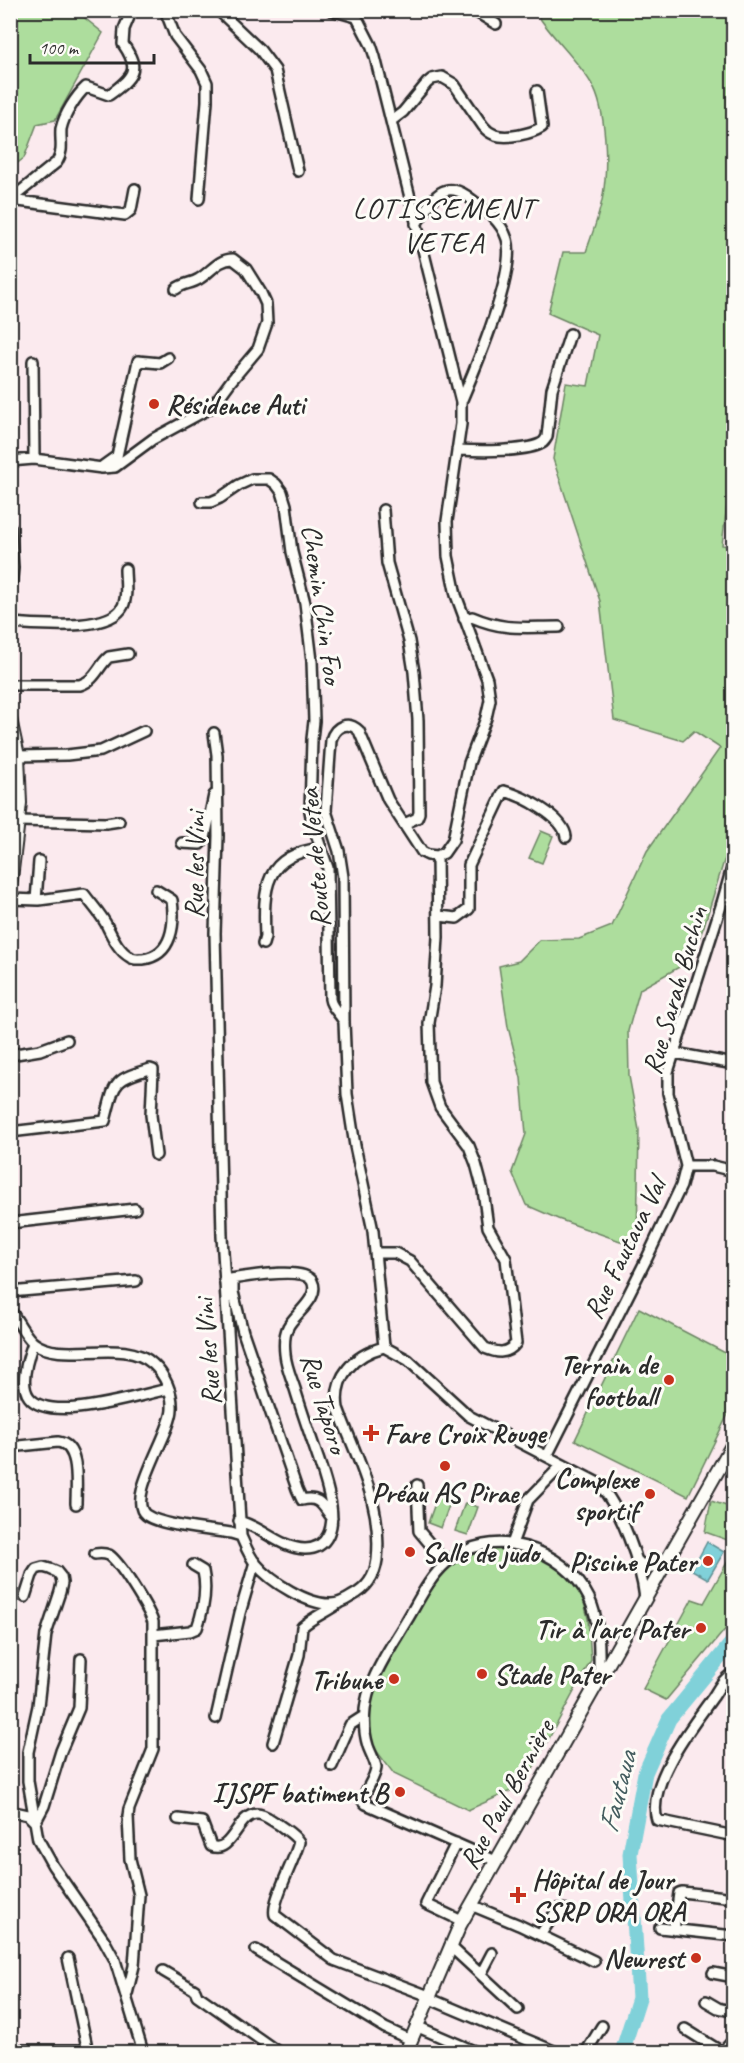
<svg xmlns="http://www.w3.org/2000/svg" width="744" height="2063" font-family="Caveat,sans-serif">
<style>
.green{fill:#addd9d;stroke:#6c8464;stroke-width:1.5}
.water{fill:#80d1d9;stroke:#5e8f93;stroke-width:1.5}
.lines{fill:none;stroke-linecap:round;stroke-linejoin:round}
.river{stroke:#80d1d9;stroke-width:15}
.minor-casing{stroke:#2b2b2b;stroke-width:14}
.major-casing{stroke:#2b2b2b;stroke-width:16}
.minor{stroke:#fdfcf7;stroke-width:9}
.major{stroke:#fdfcf7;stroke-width:12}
.poi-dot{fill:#c8321e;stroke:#fdfcf7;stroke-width:2}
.labels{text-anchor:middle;stroke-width:6;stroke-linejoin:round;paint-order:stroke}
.poi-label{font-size:28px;font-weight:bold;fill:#2b2b2b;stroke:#fdfcf7;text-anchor:end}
.street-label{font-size:28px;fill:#2b2b2b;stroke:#fdfcf7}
.neighbourhood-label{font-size:30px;letter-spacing:1.5px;fill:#2b2b2b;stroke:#fdfcf7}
.water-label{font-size:30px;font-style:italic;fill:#445d5f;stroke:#fdfcf7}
</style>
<rect width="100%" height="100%" fill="#fbeaee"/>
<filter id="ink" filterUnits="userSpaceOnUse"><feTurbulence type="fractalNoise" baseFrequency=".0167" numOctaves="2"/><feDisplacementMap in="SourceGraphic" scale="12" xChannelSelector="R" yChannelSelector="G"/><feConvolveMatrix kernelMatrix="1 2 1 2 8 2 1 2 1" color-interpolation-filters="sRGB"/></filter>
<g filter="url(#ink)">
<path class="green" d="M11 10 82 11 81 15 103 33 55 120 37 124 24 158 11 168Z
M535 11H733L734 500 727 504 722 545 734 547 733 844 724 861 704 926 690 961 640 989 628 1031 629 1076 639 1130 637 1241 623 1242 558 1219 526 1205 512 1172 526 1134 521 1078 508 1027 499 966 519 961 540 940 579 939 612 926 647 851 720 748 694 731 683 741 614 720 600 601 553 459 566 383 588 386 598 335 548 313 563 252H586C592 234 600 214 603 195 608 166 607 109 591 83 576 58 551 37 535 11Z
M541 831 553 836 542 863 529 858Z
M639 1308 733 1357V1404L688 1496 575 1440Z
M438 1495 451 1500 441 1528 428 1523Z
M711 1501 733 1508V1542L705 1532Z
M465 1503 478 1507 468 1535 455 1531Z
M499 1544 523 1549 558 1567 571 1578 583 1599 588 1618 591 1660 524 1785 468 1810 394 1774 366 1737V1711L372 1688 437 1574 459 1556Z
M733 1552V1620L666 1700 643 1689 691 1601 692 1599 704 1603Z"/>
<path class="water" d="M707 1542 724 1552 708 1579 692 1570Z"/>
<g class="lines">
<path class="river" d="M622 2052 639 1998 630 1854 645 1773 669 1719 734 1640"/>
<defs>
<path id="minor" d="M165 10 175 36 201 70 207 83V101L199 199
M218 10 260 50 275 70 298 171
M331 10 356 17
M353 10 371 45 375 57 461 402V424L447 521 448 556 456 595 487 679 490 700 486 718 469 763 453 840 444 853 437 856 428 855 422 852 388 800 359 731C348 720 335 726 331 740L326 811 339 851 343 877 344 1022 347 1094 355 1146 373 1231 384 1347
M473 10 496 24
M391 121 403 112 427 83 432 79 442 77 454 84 483 126C486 130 490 133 495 135 507 139 531 134 542 127L537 91
M10 200 57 162C64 150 60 141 61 129 64 115 76 96 86 87L109 95C133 77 141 70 123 44L124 29 132 10
M11 200 125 215 131 210 135 189
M416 224C430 205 440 177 467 196 483 208 501 220 507 239 517 272 475 369 461 402
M33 361 34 459
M457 450C477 451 522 452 540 444 545 442 544 441 547 437L552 389 570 334
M10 461 34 459 102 468 115 467 153 439 212 407 231 381 258 349 267 323 266 304 261 293 246 269 233 259C218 259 211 272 199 279 191 284 183 283 176 289
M103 466 117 456 138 361 160 363 168 358
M202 502H211L220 498 239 485 252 479H269L276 484 282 492 286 505 292 552 305 603 312 661 314 721 312 739 310 811 312 822 328 868 330 999C331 1007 339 1013 343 1020
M383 510 387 563 409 641 414 672 418 720 419 813 417 818 404 824
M10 527 13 568 10 596
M464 619 472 617C505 631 523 627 559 627
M10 623C35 624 110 633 123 606 128 596 125 580 125 569
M10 685H80C96 680 98 666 109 657L128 654
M214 733 217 755 218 836 215 933 222 1236 241 1536C245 1545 249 1556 256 1564 271 1582 308 1605 331 1604 339 1604 346 1600 352 1596 366 1589 375 1576 377 1560 383 1503 357 1460 338 1408 333 1376 354 1355 384 1347
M18 756 67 755 101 751 144 731
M18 821 106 823 119 821
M182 843 200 844 205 838 214 795
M10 899 39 900 84 894C92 905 103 916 108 928 113 938 119 951 130 957 133 960 139 959 143 959 173 955 175 923 172 900L156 890
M36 900 39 861
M439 916 457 918 469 909V865L504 791C523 796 564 817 566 837
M263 944 265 937C263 888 264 855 321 848
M675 1053 734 1064
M10 1055 40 1050 67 1040
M10 1132 105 1121C115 1084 111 1080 150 1069L153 1070 151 1115 156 1155
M686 1166 668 1093V1072L722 903 734 861
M10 1223 135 1209
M376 1253H395L410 1261 485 1348C497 1353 507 1355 516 1343L506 1259 488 1227 483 1190 476 1164 469 1146 440 1107 431 1082 429 1023 435 986 438 937 437 856
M233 1279V1292L243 1332 297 1489 302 1500C320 1496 322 1505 332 1518
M224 1280C240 1278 303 1265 312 1281 321 1298 294 1314 288 1327 284 1335 284 1345 285 1354 286 1366 291 1377 295 1389 302 1412 310 1435 318 1458 323 1473 329 1490 331 1506 334 1526 329 1549 305 1549 280 1548 262 1527 239 1521
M10 1292 136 1281
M10 1310C17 1319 26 1338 34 1343 63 1365 124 1336 153 1364 165 1375 173 1393 172 1409 172 1432 125 1499 146 1515 162 1526 210 1530 231 1533L241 1536
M33 1343C28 1357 19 1384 29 1397 50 1425 141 1394 169 1389
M384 1347 408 1360 469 1416 598 1483C621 1508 641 1564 645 1598
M10 1447 58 1442C81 1445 76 1486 76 1504
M547 1456 647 1258 681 1186 686 1166H713L734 1171
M417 1485 419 1531 446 1563
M512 1544 528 1500 562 1465
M95 1554C100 1553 104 1553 109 1555 120 1562 148 1608 153 1622V1749L129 1809 128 1816 130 1859 139 1895 134 1966 127 1994
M636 1559C645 1570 655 1569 665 1561
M25 1597 32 1575 36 1569 43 1567 50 1569 57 1572 61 1577 62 1583 60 1592 46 1634 38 1706 28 1752V1781L38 1839 53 1866 104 1940 115 1960 143 2052
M153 1635 190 1631 197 1628C203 1611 207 1589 203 1571L193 1565
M734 1673C723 1678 719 1688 713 1697 693 1725 646 1784 657 1820L734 1836
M216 1718 240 1613 255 1562
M273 1743 299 1655 302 1627C313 1617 327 1612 339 1603
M332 1766 350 1725 364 1716
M10 1811 28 1815 34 1821
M178 1819 202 1822 211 1846C232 1855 237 1814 257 1814 265 1814 272 1821 278 1824 286 1830 295 1835 299 1842 295 1860 271 1902 275 1915L334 1960 429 1996
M35 1823 44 1806 61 1751 79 1708 81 1659
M456 1843 426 1904 462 1921
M496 1861 366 1804 363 1801C364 1790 376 1778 376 1767 375 1761 370 1752 368 1746 362 1727 364 1705 370 1688 379 1663 394 1642 407 1620 419 1600 429 1578 446 1563 491 1524 564 1547 589 1598 601 1624 599 1651 599 1679
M471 1905 519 1925 594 1961
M660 1928 734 1936
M674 1930 679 1893 682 1892 734 1898
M540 1935 558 1909 568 1910
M450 1946 518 2009
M256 1950 385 2028 411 2040
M68 1958 88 2052
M163 1971 195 1990 197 1995 278 2052
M713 1973 734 1977
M481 1974 492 1953
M428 1998 556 2052
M706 2001 718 2008 734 2012
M416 2026 476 2052
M685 2029 722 2052
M10 2050H77L92 2052
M586 2052 602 2026"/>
<path id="major" d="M10 719 18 756 20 803 10 887
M406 2052 460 1925 734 1442
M724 2052 734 2041"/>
</defs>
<use href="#minor" class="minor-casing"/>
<use href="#major" class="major-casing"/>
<use href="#minor" class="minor"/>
<use href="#major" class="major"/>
</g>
</g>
<g class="poi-dot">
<circle cx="154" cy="404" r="6"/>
<circle cx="669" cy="1380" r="6"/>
<path d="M368 1424h6v6h6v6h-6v6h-6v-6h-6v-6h6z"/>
<circle cx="445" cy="1466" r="6"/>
<circle cx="650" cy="1494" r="6"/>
<circle cx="410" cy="1552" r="6"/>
<circle cx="708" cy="1561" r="6"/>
<circle cx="701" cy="1628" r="6"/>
<circle cx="482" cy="1674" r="6"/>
<circle cx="394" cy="1679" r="6"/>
<circle cx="400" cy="1792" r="6"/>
<path d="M515 1886h6v6h6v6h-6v6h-6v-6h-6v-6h6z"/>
<circle cx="696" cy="1958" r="6"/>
</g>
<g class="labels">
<g class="poi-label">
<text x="166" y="414" text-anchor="start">Résidence Auti</text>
<text x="657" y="1374">Terrain de<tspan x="657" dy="32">football</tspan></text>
<text x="385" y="1443" text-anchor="start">Fare Croix Rouge</text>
<text x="638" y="1488">Complexe<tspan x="638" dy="32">sportif</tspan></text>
<text x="445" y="1502" text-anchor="middle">Préau AS Pirae</text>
<text x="422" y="1562" text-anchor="start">Salle de judo</text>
<text x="696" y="1571">Piscine Pater</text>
<text x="689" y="1638">Tir à l'arc Pater</text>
<text x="494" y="1684" text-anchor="start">Stade Pater</text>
<text x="382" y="1689">Tribune</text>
<text x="388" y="1802">IJSPF batiment B</text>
<text x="532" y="1889" text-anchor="start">Hôpital de Jour<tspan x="532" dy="32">SSRP ORA ORA</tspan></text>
<text x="684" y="1968">Newrest</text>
</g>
<g class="street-label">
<text transform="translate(323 604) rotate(82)" y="10">Chemin Chin Foo</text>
<text transform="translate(314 858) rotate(-95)" y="10">Route de Vetea</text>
<text transform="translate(194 865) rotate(-89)" y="10">Rue les Vini</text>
<text transform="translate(674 990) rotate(-74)" y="10">Rue Sarah Buchin</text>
<text transform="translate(624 1248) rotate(-64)" y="10">Rue Fautaua Val</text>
<text transform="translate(207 1352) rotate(-94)" y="10">Rue les Vini</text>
<text transform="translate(325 1403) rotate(73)" y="10">Rue Taporo</text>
<text transform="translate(506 1794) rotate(-61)" y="10">Rue Paul Bernière</text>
</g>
<g class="neighbourhood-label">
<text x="444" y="218">LOTISSEMENT<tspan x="444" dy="34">VETEA</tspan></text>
</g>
<g class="water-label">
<text transform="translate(617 1792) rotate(-76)" y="10">Fautaua</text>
</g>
</g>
<rect width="744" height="2063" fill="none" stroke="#fdfcf7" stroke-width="36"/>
<rect x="18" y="18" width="708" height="2027" fill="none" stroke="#2b2b2b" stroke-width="2" filter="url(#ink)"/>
<path d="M30 54v9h124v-9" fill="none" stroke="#2b2b2b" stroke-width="3"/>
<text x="39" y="54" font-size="18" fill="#2b2b2b" stroke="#fdfcf7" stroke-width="4.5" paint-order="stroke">100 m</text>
</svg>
